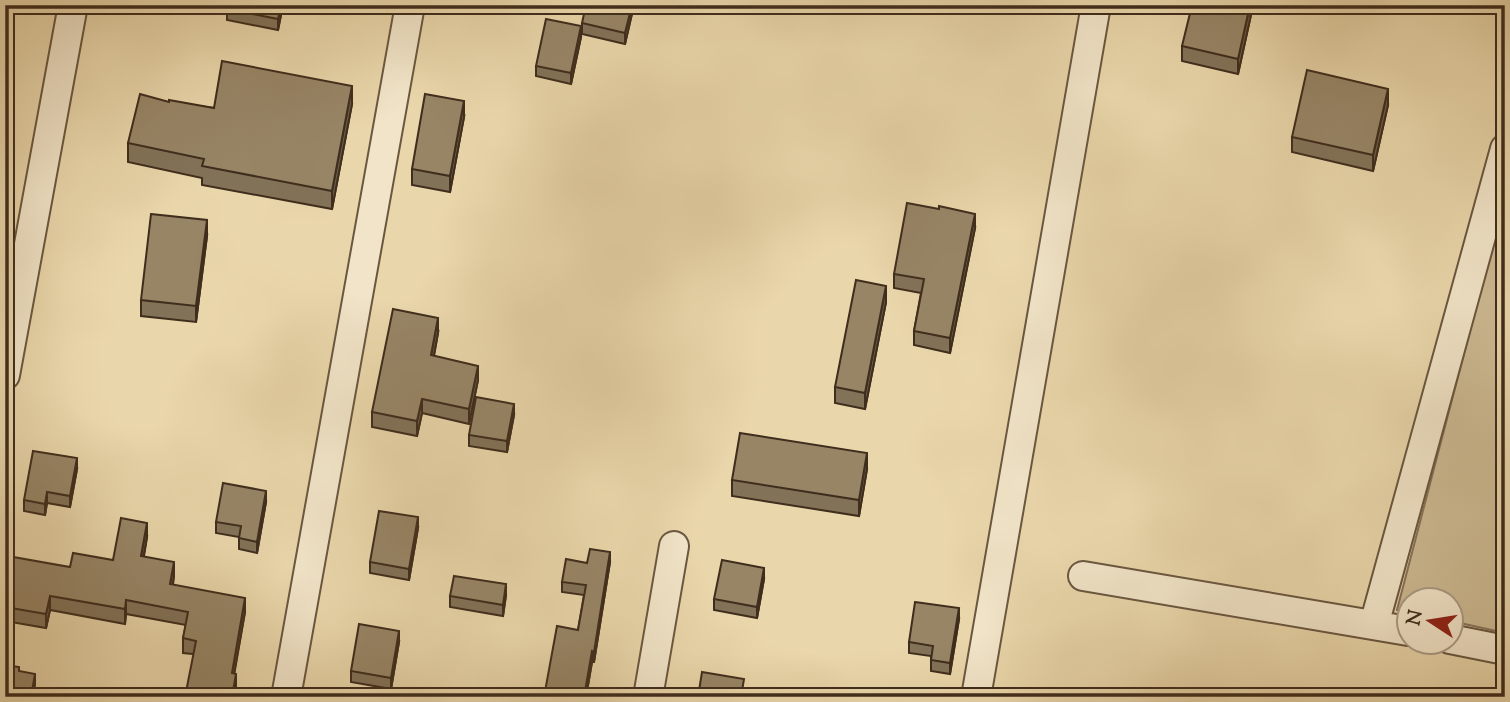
<svg xmlns="http://www.w3.org/2000/svg" width="1510" height="702" font-family="'Sorts Mill Goudy',serif">
<style>
.green{fill:#ccb992;stroke:#867358;stroke-width:2}
.lines{fill:none;stroke-linecap:round;stroke-linejoin:round}
.street-casing{stroke:#6a5740;stroke-width:32}
.street{stroke:#f1e4c8;stroke-width:28}
.wall{fill:#827258;stroke:#3f2d1d;stroke-width:2}
.shaded-wall{fill:#6a5d47;stroke:#3f2d1d;stroke-width:2}
.building{fill:#978566;stroke:#3f2d1d;stroke-width:2}
</style>
<rect width="100%" height="100%" fill="#e9d6aa"/>
<filter id="stains"><feTurbulence type="fractalNoise" baseFrequency=".00286" numOctaves="4"/><feColorMatrix values="0 0 0 0 .2 0 0 0 0 .09 0 0 0 0 .02 0 0 0 .5 -.17"/></filter>
<radialGradient id="worn" r=".72"><stop offset=".6" stop-color="#630" stop-opacity="0"/><stop offset="1" stop-color="#630" stop-opacity=".3"/></radialGradient>
<path class="green" d="M1505 197V633L1451 621 1450 600H1408V612L1397 610Z"/>
<g class="lines">
<defs>
<path id="street" d="M5 375 73 5
M1083 576 1408 631
M1374 625 1505 149
M1450 639 1505 650
M286 697 410 5
M648 697 674 546
M976 697 1096 5"/>
</defs>
<use href="#street" class="street-casing"/>
<use href="#street" class="street"/>
</g>
<path class="wall" d="M283 5 278 30 227 20V9Z
M634 5 625 44 582 34V23Z
M1251 5V15L1238 74 1182 61V46Z
M581 37 571 84 536 76V66Z
M169 102 214 108 352 104 332 209 202 185V178L128 162V143Z
M1388 105 1373 171 1292 152V137Z
M464 117 450 192 412 185V169Z
M975 228 950 353 914 345V331L921 293 894 288V274Z
M207 236 196 322 141 316V300Z
M886 302 865 409 835 403V387Z
M438 333 434 356 478 380 469 424 422 413 417 436 372 427V412Z
M514 415 507 452 469 446V435Z
M77 469 70 507 47 503 45 515 24 511V500Z
M867 469 859 516 732 496V480Z
M266 502 257 553 239 549V537L216 533V522Z
M418 528 409 580 370 573V562Z
M5 532 13 539 9 559H5Z
M147 537 144 556 174 576 173 585 245 612 234 673 236 688 193 654 183 653V638L186 625 126 614 125 624 50 610 46 628 5 621V601L70 567 113 560Z
M610 562 594 662H592L586 697H544L578 630 584 595 562 592V582L587 563Z
M764 579 757 618 714 610V599Z
M506 595 503 616 450 607V596Z
M959 619 950 674 931 671V656L909 653V642Z
M399 642 391 689 351 682V671Z"/>
<path class="shaded-wall" d="M281 5H283L278 30V19Z
M632 5H634L625 44V33Z
M1250 5H1251V15L1238 74V59Z
M581 26V37L571 84V73Z
M13 31V44L5 89V77Z
M352 86V104L332 209V191Z
M1388 89V105L1373 171V155Z
M464 101V117L450 192V176Z
M975 214V228L950 353V338Z
M207 220V236L196 322V306Z
M886 286V302L865 409V393Z
M438 318V333L431 370V355Z
M478 366V380L469 424V409Z
M422 399V413L417 436V421Z
M514 404V415L507 452V441Z
M867 453V469L859 516V500Z
M77 458V469L70 507V496Z
M266 491V502L257 553V542Z
M47 492V503L45 515V504Z
M418 517V528L409 580V569Z
M147 523V537L141 570V556Z
M610 552V562L594 662V652Z
M174 562V576L170 598V584Z
M764 568V579L757 618V607Z
M506 584V595L503 616V605Z
M50 596V610L46 628V614Z
M245 598V612L232 687V673Z
M126 600V614L125 624V609Z
M959 608V619L950 674V663Z
M399 631V642L391 689V678Z
M592 651V662L586 697H584Z
M35 674V685L33 697H31Z
M236 674V688L234 697H232Z"/>
<path class="building" d="M228 5H281L278 19 227 9Z
M586 5H632L625 33 582 23Z
M1192 5H1250L1238 59 1182 46Z
M546 19 581 26 571 73 536 66Z
M5 30 13 31 5 77Z
M222 61 352 86 332 191 202 166 204 159 128 143 140 94 169 102V100L214 108Z
M1307 70 1388 89 1373 155 1292 137Z
M425 94 464 101 450 176 412 169Z
M907 203 939 209V206L975 214 950 338 914 331 924 279 894 274Z
M151 214 207 220 196 306 141 300Z
M856 280 886 286 865 393 835 387Z
M393 309 438 318 431 355 478 366 469 409 422 399 417 421 372 412Z
M476 397 514 404 507 441 469 435Z
M740 433 867 453 859 500 732 480Z
M33 451 77 458 70 496 47 492 45 504 24 500Z
M223 483 266 491 257 542 239 538 241 526 216 522Z
M379 511 418 517 409 569 370 562Z
M121 518 147 523 141 556 174 562 170 584 245 598 232 673 236 674 232 697H185L196 641 183 638 188 612 126 600 125 609 50 596 46 614 5 607 13 557 70 567 73 553 113 560Z
M5 532 13 534 9 554 5 553Z
M590 549 610 552 594 652 592 651 584 697H544L557 626 578 630 586 585 562 582 566 559 587 563Z
M722 560 764 568 757 607 714 599Z
M454 576 506 584 503 605 450 596Z
M915 602 959 608 950 663 931 660 933 646 909 642Z
M359 624 399 631 391 678 351 671Z
M5 665 19 667V671L35 674 31 697H5Z
M702 672 744 679 741 697H698Z
M457 689 502 697H456Z"/>
<rect width="1510" height="702" fill="none" stroke="#e9d6aa" stroke-width="28"/>
<rect x="7" y="7" width="1496" height="688" fill="none" stroke="#3f2d1d" stroke-width="3.5"/>
<rect x="14" y="14" width="1482" height="674" fill="none" stroke="#3f2d1d" stroke-width="2"/>
<g transform="translate(1430 621) rotate(282)"><circle r="33" fill="#f1e4c8" stroke="#aa9b84" stroke-width="2"/>
<path d="M0-5L12 26L0 18L-12 26Z" fill="#8f2418"/>
<text y="-10" font-size="19" font-weight="bold" text-anchor="middle" fill="#3f2d1d">N</text>
</g>
<rect width="100%" height="100%" filter="url(#stains)"/>
<rect width="100%" height="100%" fill="url(#worn)"/>
</svg>
